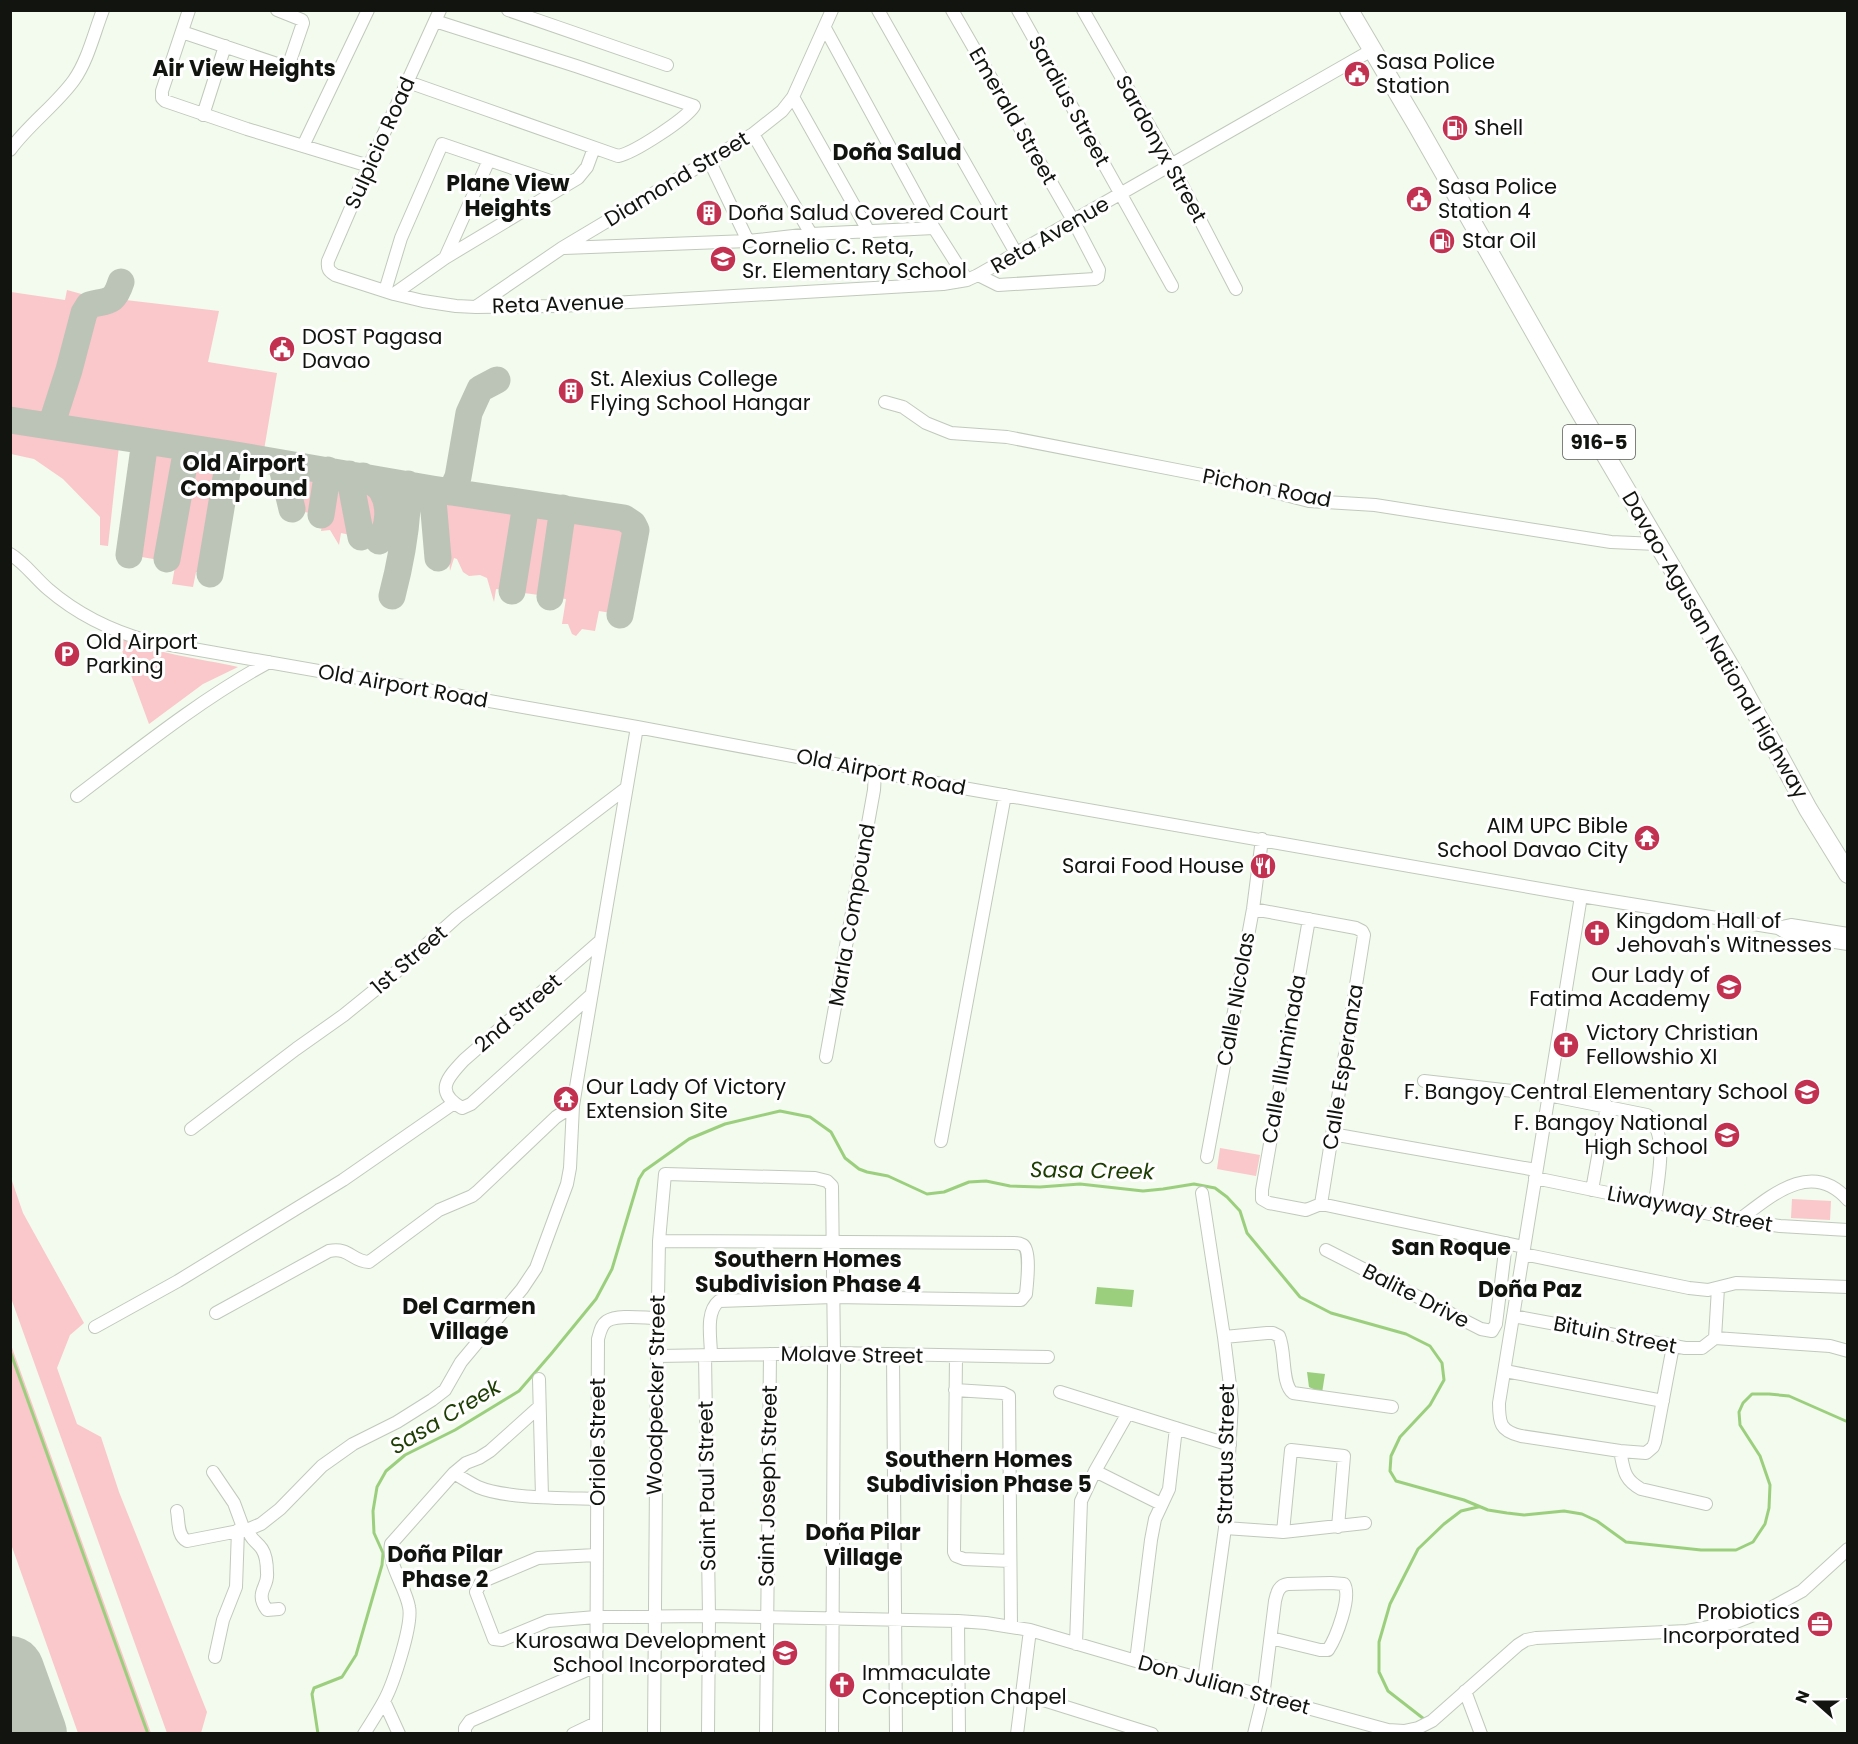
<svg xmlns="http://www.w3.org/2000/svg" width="1858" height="1744" font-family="Poppins,sans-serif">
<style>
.green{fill:#fac7ca}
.water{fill:#9bcf7e}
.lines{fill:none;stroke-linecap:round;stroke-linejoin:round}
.stream{stroke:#9bcf7e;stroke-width:3}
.taxiway{stroke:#bcc4b8;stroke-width:27}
.runway{stroke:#bcc4b8;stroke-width:68}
.street-casing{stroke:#c0c9bb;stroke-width:14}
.primary-casing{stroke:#c0c9bb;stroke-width:20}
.street{stroke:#fff;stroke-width:12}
.primary{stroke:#fff;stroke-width:18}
.labels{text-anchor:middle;stroke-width:6;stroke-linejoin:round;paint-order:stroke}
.shield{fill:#fff;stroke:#585a57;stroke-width:1.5}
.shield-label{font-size:20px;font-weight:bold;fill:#11140f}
.poi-label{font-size:21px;fill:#11140f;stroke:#fff;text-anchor:start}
.street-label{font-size:21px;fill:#11140f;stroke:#fff}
.neighbourhood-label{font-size:22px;font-weight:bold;fill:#11140f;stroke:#fff}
.water-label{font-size:22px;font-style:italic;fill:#1d3d03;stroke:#fff}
</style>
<rect width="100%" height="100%" fill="#f2fbed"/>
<path class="green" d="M67 290 85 295 50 410 42 415 11 410V292L65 300Z
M117 299 219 311 208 362 277 373 264 450 58 417 87 316C94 305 109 309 117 299Z
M10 429 119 446 108 546 100 545V517L63 479 34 459 11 454Z
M159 452 178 456 180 464 165 561 136 556 150 458 155 453Z
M191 458 219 462 223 463 225 466 207 574 196 572 193 587 172 584 176 561 172 560 187 465Z
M295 474 316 478 322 483 317 514C313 513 306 513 302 511 291 506 290 482 295 474Z
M332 481 343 482 348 487 355 536 341 533 339 545 330 530 321 531 329 485Z
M363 485C386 490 392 529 372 540L366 539 358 489Z
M436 497 522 511 508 590 496 589 494 602 487 578 480 575 469 576 463 572 457 559 454 558 450 571 449 558H443Z
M530 512 560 517 554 553H551L549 566H552L547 596 516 592Z
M566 518 626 528 631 534 617 610 611 613 599 611 595 631 582 629 576 636 572 634 568 624H562L566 599 553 597 558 567 563 568 565 555 560 554Z
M117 637C155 654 198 658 238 667L203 684 149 724Z
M1220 1148 1260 1155 1256 1176 1217 1169Z
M11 1178 23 1213 84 1323 70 1335 57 1368 77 1424 101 1437 119 1492 207 1712 201 1733H167L11 1298Z
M1792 1199 1831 1201 1830 1220 1791 1218Z
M10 1345H11L151 1733H78L11 1544Z"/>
<path class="water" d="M1097 1287 1134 1290 1132 1307 1095 1304Z
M1307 1372 1325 1374 1322 1393 1309 1387Z"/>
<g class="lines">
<path class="stream" d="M10 1351 148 1734
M1424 1719 1388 1691 1379 1672V1642L1390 1604 1418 1549 1444 1524 1461 1511 1478 1507
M318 1734 312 1694 314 1688 342 1677 356 1655 382 1565 383 1553 374 1533 373 1511 377 1487 386 1471 405 1455 455 1430 519 1391 551 1354 596 1299 612 1269 639 1179 644 1171 689 1139 725 1124 780 1111 810 1117 831 1132 845 1158 859 1169 867 1172 888 1176 927 1194 944 1192 969 1182 986 1181 1010 1186 1040 1187 1080 1184 1143 1191 1163 1189 1194 1184 1215 1188 1227 1197 1240 1211 1247 1233 1300 1297 1331 1313 1406 1334 1430 1346 1442 1363 1444 1380 1430 1405 1400 1437 1391 1456 1390 1471 1396 1481 1464 1500 1488 1510 1507 1513 1524 1515 1564 1511 1582 1514 1597 1521 1626 1542 1701 1550H1736L1753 1542 1765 1524 1769 1508 1770 1485 1760 1456 1740 1425 1739 1412 1743 1403 1752 1394H1769L1789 1396 1848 1422"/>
<path class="taxiway" d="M10 420 230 454 432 489 624 518 633 524 636 530 620 615
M51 426 69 370 84 313 89 305C108 300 114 304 121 282
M281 463 292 509
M349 474 361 537
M363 476C369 480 378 485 382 491 391 506 389 528 379 541
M432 489 438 558
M451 492 458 477 469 413 480 389 497 380
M321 515 328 470
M129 555 145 441
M167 559 187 448
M210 574 230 454
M512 591 526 504
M392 596C402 558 408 523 408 484
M550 597 563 508"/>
<path class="runway" d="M10 1670 33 1734"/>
<defs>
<path id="street" d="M189 10 162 91V98L165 101 247 129 369 166
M440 10 369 166 328 261C327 269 329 271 335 275L394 294 423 301 456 306 476 307 560 306 943 284 967 280 978 275 1372 50
M508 10 667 65
M878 10 1016 253
M952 10 1074 222 1099 270 1098 277 1095 279 998 285 978 275
M1018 10 1172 286
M1083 10 1171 164 1236 289
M825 28 934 228 967 280
M182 32 280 65 289 64 303 23 302 20 277 10
M408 82 618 156C634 153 686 119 694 106L576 66 435 21
M793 97 869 232
M203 115 225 46
M753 134 811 234
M303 146 368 10
M10 150C29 124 56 105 74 80 88 60 94 33 103 10
M709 160 748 241
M564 248 748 241 811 234 934 228
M445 258 489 160
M385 291 401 238 442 144 565 186
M394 294 445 258 578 178 587 167 594 148
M477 306 562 248 753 134 782 111 793 97 832 10
M885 402 903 407 926 423 951 433 1007 437 1218 478 1309 501 1375 505 1611 542 1657 544
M10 554C25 563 35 578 48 589 77 614 112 631 148 641L637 727 963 788 1581 896 1778 928 1790 935 1848 944
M77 796C139 749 201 699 269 662
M1581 896 1499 1403C1499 1423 1500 1431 1521 1436L1620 1451 1646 1453 1653 1447 1655 1442 1673 1346
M1253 909 1356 928 1362 931 1364 935 1321 1204
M1309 919 1262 1190V1199L1269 1203 1306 1210 1321 1204 1524 1247
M1778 928 1791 925 1848 934
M590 996 471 1104 462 1108C434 1092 447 1078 464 1060L599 942
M826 1057 874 790 875 772
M1424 1081 1548 1095 1647 1115C1669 1133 1658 1178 1655 1203
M191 1129 296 1049 344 1015 386 981 457 917 625 789
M1332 1134 1536 1170
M941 1141 1005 795
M1207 1157 1253 909 1262 839
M1535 1178 1739 1220 1780 1226 1848 1230
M1592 1190 1607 1106
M1202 1193 1224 1337 1232 1402 1225 1528 1204 1680
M1739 1220C1772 1195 1812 1159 1848 1200
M659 1241 1014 1243C1016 1243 1021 1244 1023 1245 1031 1250 1027 1284 1026 1294L1021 1300 833 1297 719 1301C705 1312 711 1339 711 1355
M1326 1250 1481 1329 1492 1331 1496 1324 1506 1243
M1523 1254 1689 1288 1708 1290 1736 1283 1848 1287
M216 1313 329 1251C350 1247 351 1261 369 1262L439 1210 472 1196 477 1192 556 1117 573 1106
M1513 1316 1685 1348H1702L1715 1338
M95 1327 178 1281 343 1180 454 1103
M1224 1337 1267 1333H1273L1279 1336C1286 1351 1281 1384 1293 1393L1392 1407
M1715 1338 1830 1346 1848 1351
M1715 1338 1718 1288
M705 1355 709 1616 708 1734
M893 1355 896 1734
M657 1356 834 1353 1048 1357
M956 1356 954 1552 956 1556 964 1559 1010 1561
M1505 1371 1663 1401
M539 1379 542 1497
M955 1390 1003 1393 1009 1396 1011 1627
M1060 1392 1230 1445
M1620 1451C1624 1469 1623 1479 1641 1489L1706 1504
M1095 1471 1161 1504
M213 1472 234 1503 244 1530
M454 1473C462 1478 470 1483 478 1487 506 1499 566 1498 598 1499
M177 1511C179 1521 177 1536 187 1541L249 1529 261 1524 280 1509 322 1466 353 1444 397 1422 432 1400 445 1390 461 1362 522 1289 536 1268 567 1184 570 1168 573 1106 578 1075 637 727
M1225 1528 1283 1532 1365 1523
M248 1529C251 1541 256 1540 262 1549 266 1555 267 1565 267 1573 269 1587 254 1592 267 1610L279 1609
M1283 1532 1291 1450 1344 1456 1338 1527
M596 1555 538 1558 481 1582 476 1592 494 1639 502 1640 548 1621 596 1617 709 1616 958 1621 986 1623 1030 1630 1136 1661 1388 1730 1404 1731 1418 1728 1432 1721 1518 1645 1526 1640 1536 1638 1687 1631 1736 1622 1769 1609 1802 1591 1848 1549
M958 1621 959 1734
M1076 1644 1081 1501 1095 1471 1128 1413
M215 1657 223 1620 236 1587 238 1530
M1136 1661 1151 1540 1155 1519 1169 1489 1176 1428
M1465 1691 1481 1734
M1021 1693 1152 1734
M384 1701 399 1734
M364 1734C371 1723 378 1712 384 1701 393 1685 413 1624 409 1607 406 1588 387 1563 391 1544L454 1473 466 1463 479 1458 490 1451 539 1407
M465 1734V1728L470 1721 596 1666
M573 1734 596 1723
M596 1734 598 1339C600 1332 601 1325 607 1321 618 1314 644 1318 657 1318
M654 1734 657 1356 659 1241 665 1174 815 1178 827 1181 832 1186 834 1353 832 1734
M766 1734 770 1354
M1017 1734 1030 1630
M1254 1734 1263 1697 1275 1601C1277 1592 1279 1585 1288 1584L1331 1583 1344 1584C1352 1597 1336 1638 1328 1650H1320L1271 1638"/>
<path id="primary" d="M1349 10 1418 127 1572 398 1738 680 1808 809 1848 874"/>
</defs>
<use href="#street" class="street-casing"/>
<use href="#primary" class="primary-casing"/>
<use href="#street" class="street"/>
<use href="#primary" class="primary"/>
</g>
<defs>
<symbol id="civic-disc" viewBox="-11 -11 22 22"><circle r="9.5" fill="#c23150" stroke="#fff"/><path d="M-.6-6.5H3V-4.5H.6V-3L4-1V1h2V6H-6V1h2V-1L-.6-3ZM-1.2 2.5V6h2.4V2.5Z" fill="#fff"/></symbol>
<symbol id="fuel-disc" viewBox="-11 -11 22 22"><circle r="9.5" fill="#c23150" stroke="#fff"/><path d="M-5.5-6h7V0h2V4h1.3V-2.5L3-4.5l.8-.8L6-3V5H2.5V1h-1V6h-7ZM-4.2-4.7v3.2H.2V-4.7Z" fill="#fff"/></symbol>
<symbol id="building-disc" viewBox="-11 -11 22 22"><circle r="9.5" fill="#c23150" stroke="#fff"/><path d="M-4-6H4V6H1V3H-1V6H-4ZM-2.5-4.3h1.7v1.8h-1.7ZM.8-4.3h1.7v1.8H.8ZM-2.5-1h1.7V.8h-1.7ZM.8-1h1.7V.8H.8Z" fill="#fff"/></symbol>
<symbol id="school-disc" viewBox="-11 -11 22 22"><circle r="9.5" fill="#c23150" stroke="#fff"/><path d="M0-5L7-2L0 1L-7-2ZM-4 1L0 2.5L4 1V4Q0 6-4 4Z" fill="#fff"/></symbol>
<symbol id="parking-disc" viewBox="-11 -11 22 22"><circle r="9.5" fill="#c23150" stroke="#fff"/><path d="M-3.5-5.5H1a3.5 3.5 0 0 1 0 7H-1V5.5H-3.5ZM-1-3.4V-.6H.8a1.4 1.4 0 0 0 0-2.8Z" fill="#fff"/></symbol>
<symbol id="temple-disc" viewBox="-11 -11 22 22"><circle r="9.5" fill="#c23150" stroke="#fff"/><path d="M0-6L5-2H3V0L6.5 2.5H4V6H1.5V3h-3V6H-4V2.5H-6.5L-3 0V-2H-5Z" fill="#fff"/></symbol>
<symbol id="restaurant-disc" viewBox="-11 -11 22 22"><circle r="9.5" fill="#c23150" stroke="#fff"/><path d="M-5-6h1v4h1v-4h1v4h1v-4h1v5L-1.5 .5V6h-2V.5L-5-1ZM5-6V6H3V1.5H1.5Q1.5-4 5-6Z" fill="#fff"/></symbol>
<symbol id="church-disc" viewBox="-11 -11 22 22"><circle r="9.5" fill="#c23150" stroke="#fff"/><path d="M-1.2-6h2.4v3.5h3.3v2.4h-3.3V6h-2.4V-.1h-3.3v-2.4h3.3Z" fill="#fff"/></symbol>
<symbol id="office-disc" viewBox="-11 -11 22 22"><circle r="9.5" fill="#c23150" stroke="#fff"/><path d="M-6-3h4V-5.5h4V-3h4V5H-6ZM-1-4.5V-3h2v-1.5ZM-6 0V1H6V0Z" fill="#fff"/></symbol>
</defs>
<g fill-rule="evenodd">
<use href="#civic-disc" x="1342" y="59" width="30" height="30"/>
<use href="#fuel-disc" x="1440" y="113" width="30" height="30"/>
<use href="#civic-disc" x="1404" y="184" width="30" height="30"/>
<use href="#building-disc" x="694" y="198" width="30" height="30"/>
<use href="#fuel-disc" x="1427" y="226" width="30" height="30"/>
<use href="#school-disc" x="708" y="244" width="30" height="30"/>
<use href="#civic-disc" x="267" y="334" width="30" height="30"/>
<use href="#building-disc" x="556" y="376" width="30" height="30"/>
<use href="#parking-disc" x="52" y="639" width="30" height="30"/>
<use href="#temple-disc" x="1632" y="823" width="30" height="30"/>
<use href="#restaurant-disc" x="1248" y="851" width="30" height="30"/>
<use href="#church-disc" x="1582" y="918" width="30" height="30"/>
<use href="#school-disc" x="1714" y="972" width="30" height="30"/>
<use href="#church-disc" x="1551" y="1030" width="30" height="30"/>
<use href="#school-disc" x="1792" y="1077" width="30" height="30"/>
<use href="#temple-disc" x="551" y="1084" width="30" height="30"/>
<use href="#school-disc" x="1712" y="1120" width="30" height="30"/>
<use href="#office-disc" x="1805" y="1609" width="30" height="30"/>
<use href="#school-disc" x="770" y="1638" width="30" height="30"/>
<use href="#church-disc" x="827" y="1670" width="30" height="30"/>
</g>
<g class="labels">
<rect class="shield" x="1563" y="425" width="72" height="34" rx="4.5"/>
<g class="shield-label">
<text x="1599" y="449">916-5</text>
</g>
<g class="poi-label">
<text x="1376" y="69">Sasa Police<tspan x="1376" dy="24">Station</tspan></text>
<text x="1474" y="135">Shell</text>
<text x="1438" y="194">Sasa Police<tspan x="1438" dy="24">Station 4</tspan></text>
<text x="728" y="220">Doña Salud Covered Court</text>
<text x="1462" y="248">Star Oil</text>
<text x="742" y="254">Cornelio C. Reta,<tspan x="742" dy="24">Sr. Elementary School</tspan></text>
<text x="302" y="344">DOST Pagasa<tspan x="302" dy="24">Davao</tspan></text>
<text x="590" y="386">St. Alexius College<tspan x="590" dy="24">Flying School Hangar</tspan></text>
<text x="86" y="649">Old Airport<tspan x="86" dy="24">Parking</tspan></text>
<text x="1628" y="833" text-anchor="end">AIM UPC Bible<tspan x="1628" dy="24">School Davao City</tspan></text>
<text x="1244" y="873" text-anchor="end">Sarai Food House</text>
<text x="1616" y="928">Kingdom Hall of<tspan x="1616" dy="24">Jehovah's Witnesses</tspan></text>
<text x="1710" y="982" text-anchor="end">Our Lady of<tspan x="1710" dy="24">Fatima Academy</tspan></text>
<text x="1586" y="1040">Victory Christian<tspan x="1586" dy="24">Fellowshio XI</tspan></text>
<text x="586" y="1094">Our Lady Of Victory<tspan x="586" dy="24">Extension Site</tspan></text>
<text x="1788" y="1099" text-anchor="end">F. Bangoy Central Elementary School</text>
<text x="1708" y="1130" text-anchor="end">F. Bangoy National<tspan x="1708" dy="24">High School</tspan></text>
<text x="1800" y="1619" text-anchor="end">Probiotics<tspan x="1800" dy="24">Incorporated</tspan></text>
<text x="766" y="1648" text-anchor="end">Kurosawa Development<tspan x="766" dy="24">School Incorporated</tspan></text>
<text x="862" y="1680">Immaculate<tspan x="862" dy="24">Conception Chapel</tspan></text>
</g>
<g class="street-label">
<text transform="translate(1069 101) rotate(61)" y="7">Sardius Street</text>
<text transform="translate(1013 116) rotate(60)" y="7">Emerald Street</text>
<text transform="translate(380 143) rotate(-66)" y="7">Sulpicio Road</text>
<text transform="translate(1161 149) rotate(61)" y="7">Sardonyx Street</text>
<text transform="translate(677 179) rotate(-31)" y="7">Diamond Street</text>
<text transform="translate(1050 235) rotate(-30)" y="7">Reta Avenue</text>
<text transform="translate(558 304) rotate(-2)" y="7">Reta Avenue</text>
<text transform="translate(1267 488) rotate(11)" y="7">Pichon Road</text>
<text transform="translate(1715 645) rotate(60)" y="7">Davao-Agusan National Highway</text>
<text transform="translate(403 686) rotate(10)" y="7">Old Airport Road</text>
<text transform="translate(881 772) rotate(11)" y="7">Old Airport Road</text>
<text transform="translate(852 915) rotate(-80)" y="7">Marla Compound</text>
<text transform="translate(409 960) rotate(-41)" y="7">1st Street</text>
<text transform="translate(1236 999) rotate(-80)" y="7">Calle Nicolas</text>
<text transform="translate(518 1013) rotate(-41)" y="7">2nd Street</text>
<text transform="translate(1284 1059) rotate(-80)" y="7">Calle Illuminada</text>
<text transform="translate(1343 1067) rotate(-81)" y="7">Calle Esperanza</text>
<text transform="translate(1690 1209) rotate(11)" y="7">Liwayway Street</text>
<text transform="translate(1416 1296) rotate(27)" y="7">Balite Drive</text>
<text transform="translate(1615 1335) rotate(11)" y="7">Bituin Street</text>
<text transform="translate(852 1355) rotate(1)" y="7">Molave Street</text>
<text transform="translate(656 1395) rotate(-89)" y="7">Woodpecker Street</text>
<text transform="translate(598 1442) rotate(-90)" y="7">Oriole Street</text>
<text transform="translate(1226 1454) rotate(-89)" y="7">Stratus Street</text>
<text transform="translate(707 1486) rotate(-91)" y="7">Saint Paul Street</text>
<text transform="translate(768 1486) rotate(-89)" y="7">Saint Joseph Street</text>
<text transform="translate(1224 1685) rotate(15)" y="7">Don Julian Street</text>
</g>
<g class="neighbourhood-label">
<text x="244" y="76">Air View Heights</text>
<text x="897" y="160">Doña Salud</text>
<text x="508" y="191">Plane View<tspan x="508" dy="25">Heights</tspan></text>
<text x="244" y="471">Old Airport<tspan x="244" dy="25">Compound</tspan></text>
<text x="1451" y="1255">San Roque</text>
<text x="808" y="1267">Southern Homes<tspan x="808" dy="25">Subdivision Phase 4</tspan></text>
<text x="1530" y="1297">Doña Paz</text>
<text x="469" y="1314">Del Carmen<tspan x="469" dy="25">Village</tspan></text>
<text x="979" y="1467">Southern Homes<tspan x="979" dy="25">Subdivision Phase 5</tspan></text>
<text x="863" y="1540">Doña Pilar<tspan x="863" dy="25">Village</tspan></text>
<text x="445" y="1562">Doña Pilar<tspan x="445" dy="25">Phase 2</tspan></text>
</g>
<g class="water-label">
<text transform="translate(1092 1170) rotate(1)" y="8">Sasa Creek</text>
<text transform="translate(445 1416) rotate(-31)" y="8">Sasa Creek</text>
</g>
</g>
<rect width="1858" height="1744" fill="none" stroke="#11140f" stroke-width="24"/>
<g transform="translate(1816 1702) rotate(291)" stroke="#ffffff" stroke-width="4.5" paint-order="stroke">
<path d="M0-4.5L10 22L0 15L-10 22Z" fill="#11140f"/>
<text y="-9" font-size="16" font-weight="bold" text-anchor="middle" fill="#11140f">N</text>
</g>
</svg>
